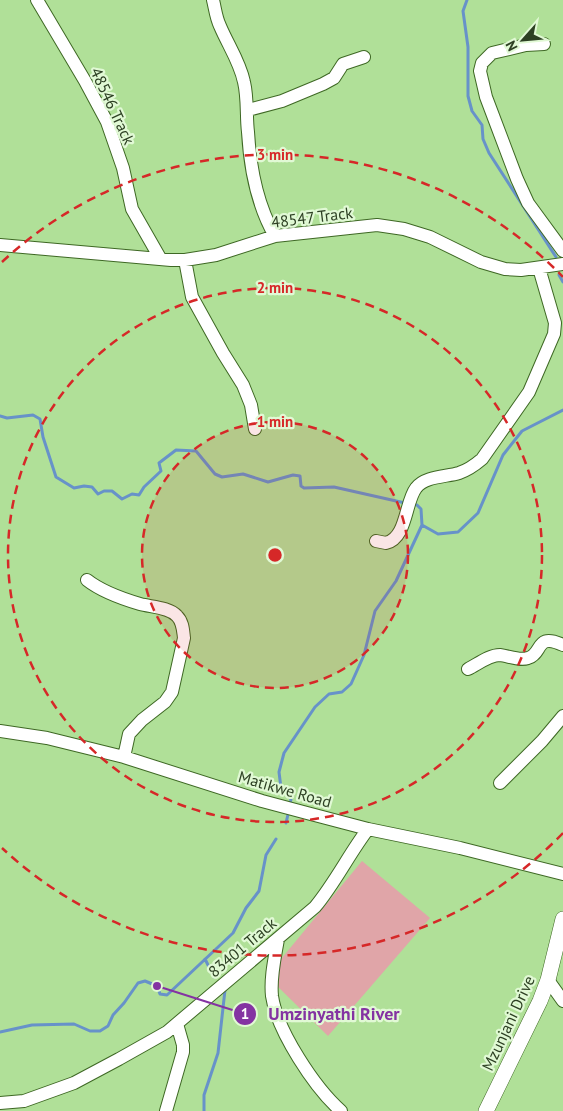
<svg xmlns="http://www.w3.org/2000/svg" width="563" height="1111" font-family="'PT Sans',sans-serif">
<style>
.green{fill:#e0a5a8}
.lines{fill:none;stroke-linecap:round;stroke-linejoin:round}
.stream{stroke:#6792c9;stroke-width:3}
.minor-casing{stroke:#3e6824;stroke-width:14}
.major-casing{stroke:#3e6824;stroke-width:16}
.minor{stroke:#fff;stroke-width:12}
.major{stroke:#fff;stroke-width:15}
.ring{fill:none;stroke:#d62828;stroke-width:2.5;stroke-dasharray:9 6}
.labels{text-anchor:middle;stroke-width:4.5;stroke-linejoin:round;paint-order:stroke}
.street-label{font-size:16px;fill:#2d4023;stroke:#e1f9d5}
.centre{fill:#d62828;stroke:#e1f9d5;stroke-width:2.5}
.ring-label{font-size:15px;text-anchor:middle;font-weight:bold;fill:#d62828;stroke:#e1f9d5;stroke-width:4.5;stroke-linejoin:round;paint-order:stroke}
.leader{fill:none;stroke:#8433a2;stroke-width:2}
.callout-dot{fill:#8433a2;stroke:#e1f9d5;stroke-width:2}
.mark-label{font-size:15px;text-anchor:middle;font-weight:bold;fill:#fff}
.callout-label{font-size:18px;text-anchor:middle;font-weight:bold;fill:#8433a2;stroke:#e1f9d5;stroke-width:4.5;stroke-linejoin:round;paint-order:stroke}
</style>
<rect width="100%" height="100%" fill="#b0e098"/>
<path class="green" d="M362 861 430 918 328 1036 267 976Z"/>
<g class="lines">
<path class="stream" d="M467 0 463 11 468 47V96L472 111 482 125 483 139 489 153 556 257
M559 275 563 282
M0 416 7 418 33 415 40 419 43 437 56 477 74 488 84 486 92 487 98 494 104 491H112L122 499 132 494 139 495 144 487 161 471 159 463 176 450 196 451 215 474 222 477 243 474 268 482 293 475 300 476 301 486 304 488 334 487 405 503
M422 525 438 534 458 532 478 513 503 455 522 431 563 410
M290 804 291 799 281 788 279 772 284 753 315 707 329 694 342 692 351 684 364 655 375 611 396 581 422 525 421 509 417 505 411 504
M286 823 289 810
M205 959 214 977
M0 1032 32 1025 74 1024 90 1031H100L108 1026 113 1015 124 1003 138 983 145 981 157 986 160 994 167 995 233 933 246 908 259 891 266 855 276 839
M204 1111V1095L218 1053 225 990"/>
<defs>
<path id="minor" d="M37 0 85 81 107 122 123 168 132 209 160 258
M213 0C215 8 216 18 220 26 228 45 240 62 244 82 248 99 246 116 248 132 250 167 257 205 275 236
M544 44 526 45 492 53 482 63 480 71 486 97 517 179 528 203 563 251
M248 110 282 101 323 84 334 78 343 64 364 57
M0 245 171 260H185L216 255 275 236 377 225 404 229 430 237 481 262 505 269 521 270 563 264
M185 260 192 297 223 353 243 385 251 405 255 429
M376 541 386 543C407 538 405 502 416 488 425 476 446 477 459 473 468 470 475 465 482 459L529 392 554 334 555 323 539 268
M87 580C101 591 123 599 140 604 151 607 169 607 177 616 183 622 183 630 184 638L172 692 165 702 142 720 129 734 124 757
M468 669C478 664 489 655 500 655 509 656 519 661 528 658 543 654 535 632 563 645
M0 731 47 738 124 757 262 801 307 813 368 829 460 848 563 874
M500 783 542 741 563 716
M278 939C275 957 270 977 272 996 277 1031 315 1088 341 1111
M548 980 563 1001
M0 1103 24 1101 74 1083 119 1059 167 1032 315 907C335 883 349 854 368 829
M166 1111 183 1052V1045L177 1024"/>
<path id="major" d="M486 1111 540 1001 548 980 563 919"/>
</defs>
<use href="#minor" class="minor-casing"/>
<use href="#major" class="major-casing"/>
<use href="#minor" class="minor"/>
<use href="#major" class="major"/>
</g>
<circle cx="275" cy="555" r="133" fill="#d62828" fill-opacity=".12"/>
<g class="ring">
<circle cx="275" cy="555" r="133"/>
<circle cx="275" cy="555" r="267"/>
<path d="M563 833A400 400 0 0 1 2 848M2 262A400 400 0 0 1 563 277"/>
</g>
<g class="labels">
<g class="street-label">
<text transform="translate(113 106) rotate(65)" y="6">48546 Track</text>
<text transform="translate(312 217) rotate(-7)" y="6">48547 Track</text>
<text transform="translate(285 789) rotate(16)" y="6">Matikwe Road</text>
<text transform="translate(242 947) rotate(-40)" y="6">83401 Track</text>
<text transform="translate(508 1023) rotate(-65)" y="6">Mzunjani Drive</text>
</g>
</g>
<circle cx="275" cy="555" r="8" class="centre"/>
<g class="ring-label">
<text x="275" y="160">3 min</text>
<text x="275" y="293">2 min</text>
<text x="275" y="427">1 min</text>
</g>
<path class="leader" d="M157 986L245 1014"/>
<g class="callout-dot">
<circle cx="157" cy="986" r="5"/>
<circle cx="245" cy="1014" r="12"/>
</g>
<g class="mark-label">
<text x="245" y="1019">1</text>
</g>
<g class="callout-label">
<text x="334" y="1020">Umzinyathi River</text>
</g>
<g transform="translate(523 40) rotate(243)" stroke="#e1f9d5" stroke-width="4" paint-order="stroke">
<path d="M0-4L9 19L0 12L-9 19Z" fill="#2d4023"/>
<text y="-8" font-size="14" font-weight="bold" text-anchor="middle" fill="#2d4023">N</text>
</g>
</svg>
